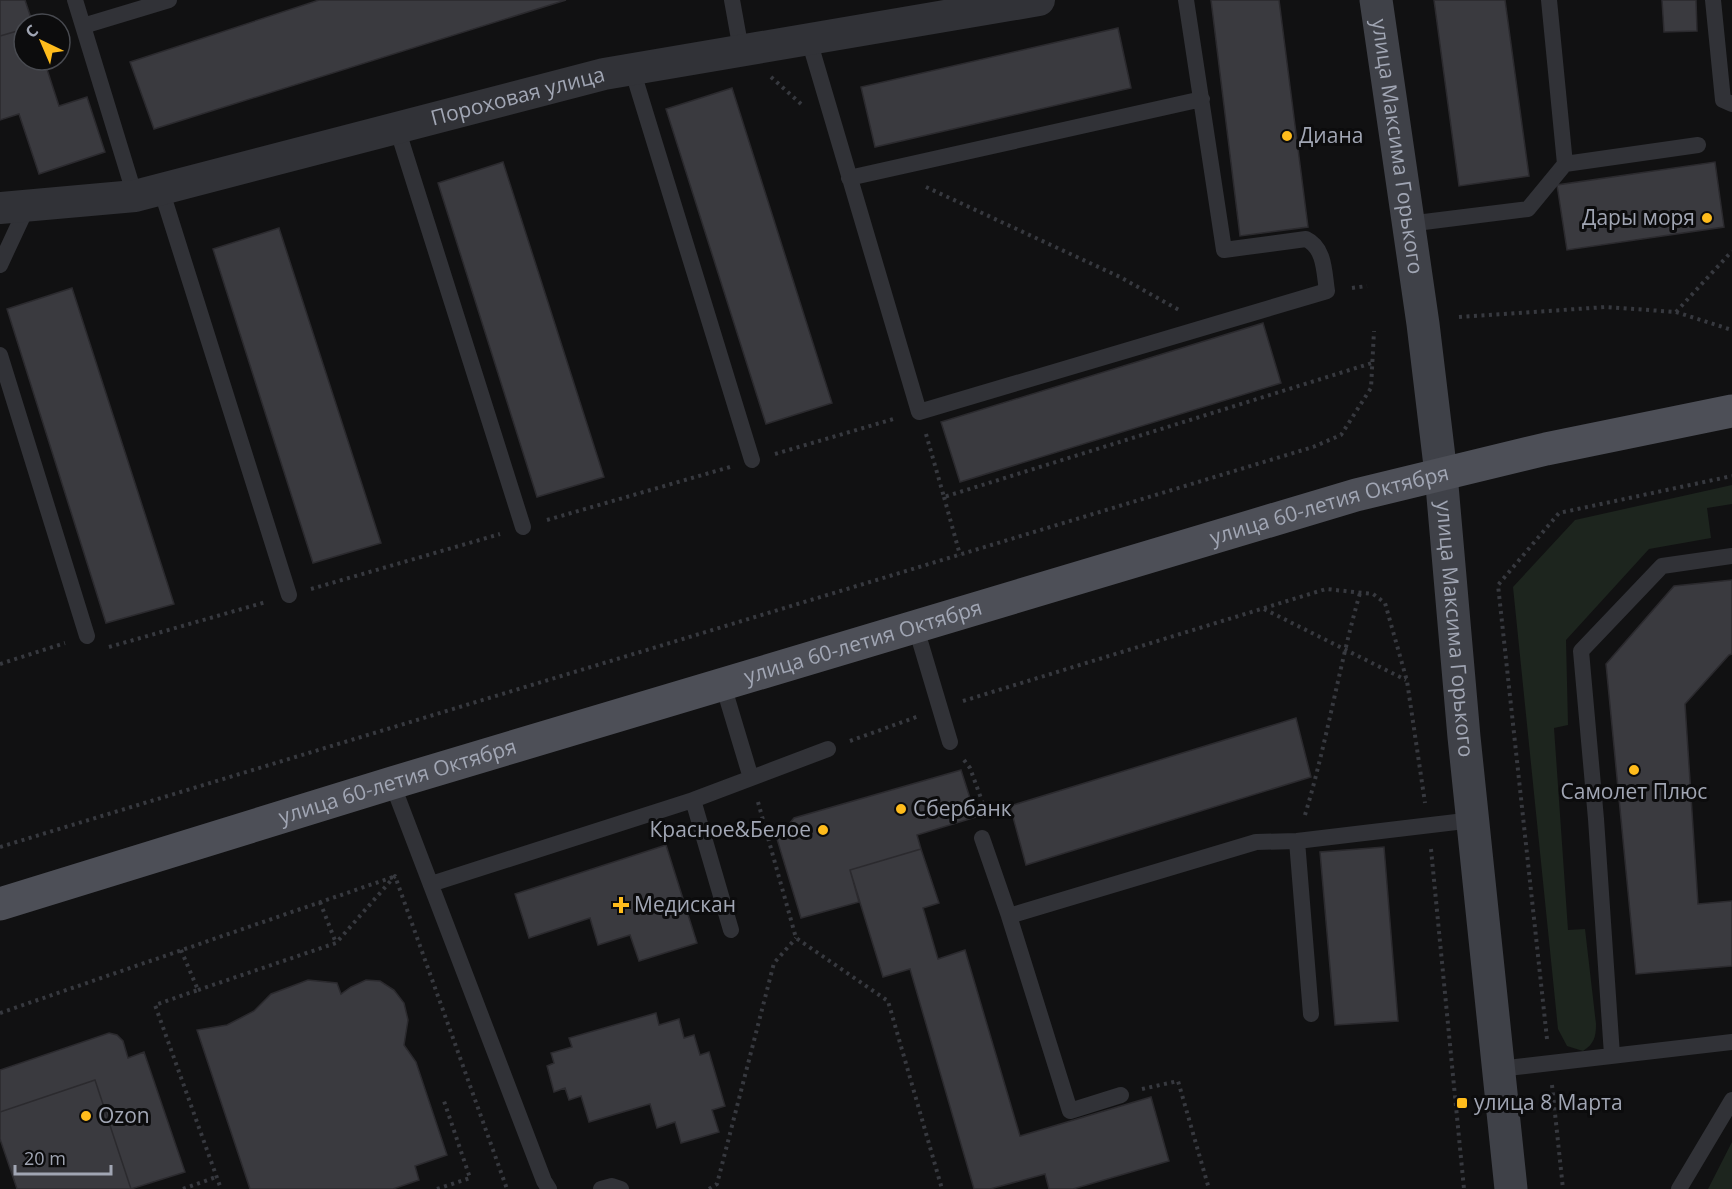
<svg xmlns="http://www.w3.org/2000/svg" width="1732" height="1189" font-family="'Open Sans',sans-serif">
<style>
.green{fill:#1d251e}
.building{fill:#3a3a3f;stroke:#2b2a2e;stroke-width:1.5}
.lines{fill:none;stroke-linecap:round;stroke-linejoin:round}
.path{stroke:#37393f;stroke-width:4;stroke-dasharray:3 4.5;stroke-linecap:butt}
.lane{stroke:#313237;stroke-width:16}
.street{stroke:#313237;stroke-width:32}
.secondary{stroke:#3f4148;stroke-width:33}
.primary{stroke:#4d4f57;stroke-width:33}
.poi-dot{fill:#ffbc1c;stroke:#0c0c0d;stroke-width:2}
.labels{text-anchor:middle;stroke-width:6;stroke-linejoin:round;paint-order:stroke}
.street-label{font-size:21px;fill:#a1a6b4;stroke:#0c0c0d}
.poi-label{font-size:21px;fill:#a1a6b4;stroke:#0c0c0d;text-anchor:start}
</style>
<rect width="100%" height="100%" fill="#111112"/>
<path class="green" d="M1732 485V504L1707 508 1711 538 1649 549 1566 640 1568 725 1554 728 1568 930 1585 929 1596 1024C1596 1037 1594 1044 1583 1051L1567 1046 1558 1029 1513 587 1575 520Z
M1732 1142V1189H1708Z"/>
<path class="building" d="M0 0H25L33 24H24V29L0 36Z
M319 0H566L154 129 130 62Z
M1211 0H1279L1308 227 1240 236Z
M1434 0H1505L1529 176 1459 186Z
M1662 0H1696L1697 31 1664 32Z
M1118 28 1131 88 875 147 861 87Z
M24 29V60H44L59 106 87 97 105 152 39 174 19 114 0 120V36Z
M732 88 832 403 766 424 666 109Z
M503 162 604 477 537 497 438 183Z
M1715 162 1724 227 1567 250 1557 185Z
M279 228 381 543 313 563 213 249Z
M72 288 174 604 106 623 7 309Z
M1263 323 1281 383 960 482 941 422Z
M1732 580V654L1729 655 1685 704 1698 904 1732 901V966L1636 974 1606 664 1674 586Z
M1296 718 1311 777 1026 865 1010 806Z
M961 770 976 817 917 835 921 849 850 870 859 902 801 918 777 839 794 818Z
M666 845 697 943 639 961 630 935 598 945 590 918 529 938 515 894Z
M1384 847 1398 1021 1335 1025 1320 852Z
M921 849 939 903 923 908 938 959 965 950 1020 1136 1151 1097 1169 1161 1073 1189H1049L1045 1174 990 1189H974L910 969 883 977 850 870Z
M308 980 337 983 341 994 351 987 366 980 380 981 394 990 404 1003 408 1020 404 1045 416 1062 447 1155 415 1166 419 1180 393 1189H250L197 1030 227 1025 254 1011 271 994Z
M656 1013 659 1025 679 1019 684 1038 694 1035 700 1055 709 1052 725 1106 712 1110 719 1132 681 1143 675 1122 657 1128 650 1104 589 1122 581 1096 569 1100 565 1088 554 1092 547 1066 554 1063 551 1053 572 1047 569 1038Z
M109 1033 117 1035 123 1041 128 1058 144 1052 185 1172 131 1189 95 1080 0 1112V1070Z
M95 1080 131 1189H17L0 1139V1112Z"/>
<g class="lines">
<path class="path" d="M771 77 801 104
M926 187 1120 277 1179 310
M1352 288 1367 286
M1676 312 1732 251
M1459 317 1606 307 1676 312 1732 330
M926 434 944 497 1372 363
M775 454 897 418
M944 497 960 555
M547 520 730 467
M311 589 500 534
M1264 609 1406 680
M109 647 266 602
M0 664 65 643
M963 701 1326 589 1373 594 1385 603 1407 681 1425 803
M850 741 919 716
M964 760 970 768 986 812 985 816
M758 802 796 938 888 1001 942 1189
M1305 815C1327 742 1339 666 1360 593
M0 847 1313 447 1341 435 1371 388 1374 331
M1431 849 1464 1189
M320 902 336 943
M181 950 198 990 155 1005 221 1189
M198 990 336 943 395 876 507 1189
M0 1013 393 877
M1547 1039 1498 585 1559 513 1732 476
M1552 1085 1563 1189
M1142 1089 1178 1081 1209 1189
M183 1189 216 1177
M437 1189 470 1178 444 1101
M709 1189 717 1184 774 963 796 938"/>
<path class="lane" d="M75 0 135 196
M732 0 741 50
M1713 0 1723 100 1732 104
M83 26 169 0
M809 40 919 412 1327 291C1324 272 1325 248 1306 239L1224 250 1186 0
M632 69 752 460
M397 128 523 527
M1565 164 1698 145
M849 178 1202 99
M161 189 289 595
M1408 224 1528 209 1565 164 1549 0
M0 265 27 207
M0 355 87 636
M916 628 950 742
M723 685 751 778
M392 783 544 1181 549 1189
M693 800 731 930
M982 838 1009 916
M1297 841 1311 1014
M431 884 693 800 828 749
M1612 1055 1596 819 1581 651 1662 566 1732 556
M1499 1069 1732 1042
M1121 1095 1070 1111 1009 916 1256 842 1297 841 1473 820
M601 1189 612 1186 621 1189
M1679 1189 1732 1100"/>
<path class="street" id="s1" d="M0 208 135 196 604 74 1039 0"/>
<path class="secondary" id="s2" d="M1376 0 1423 324 1441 474 1464 737 1511 1189"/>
<path class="primary" id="s3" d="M0 904 392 783 1356 495 1546 449 1732 411"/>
</g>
<g class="poi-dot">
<circle cx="1287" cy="136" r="6"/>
<circle cx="1707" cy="218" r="6"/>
<circle cx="1634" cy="770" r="6"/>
<circle cx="901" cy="809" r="6"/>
<circle cx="823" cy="830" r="6"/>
<path d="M618 896h6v6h6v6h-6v6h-6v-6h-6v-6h6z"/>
<rect x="1456" y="1097" width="12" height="12" rx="3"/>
<circle cx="86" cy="1116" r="6"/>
</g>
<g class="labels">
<g class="street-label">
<text dy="7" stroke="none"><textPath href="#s1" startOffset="531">Пороховая улица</textPath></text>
<text dy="7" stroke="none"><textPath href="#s2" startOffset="148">улица Максима Горького</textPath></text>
<text dy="7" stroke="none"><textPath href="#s3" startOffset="1388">улица 60-летия Октября</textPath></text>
<text dy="7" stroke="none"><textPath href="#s2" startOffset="634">улица Максима Горького</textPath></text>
<text dy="7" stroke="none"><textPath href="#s3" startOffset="902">улица 60-летия Октября</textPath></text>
<text dy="7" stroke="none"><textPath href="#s3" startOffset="416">улица 60-летия Октября</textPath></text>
</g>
<g class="poi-label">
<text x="1299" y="143">Диана</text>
<text x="1695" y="225" text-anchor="end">Дары моря</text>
<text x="1634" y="799" text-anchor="middle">Самолет Плюс</text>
<text x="913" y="816">Сбербанк</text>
<text x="811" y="837" text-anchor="end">Красное&amp;Белое</text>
<text x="634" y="912">Медискан</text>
<text x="1474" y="1110">улица 8 Марта</text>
<text x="98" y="1123">Ozon</text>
</g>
</g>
<g transform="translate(42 42) rotate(316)"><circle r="28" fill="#0c0c0d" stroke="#484a50" stroke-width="1.5"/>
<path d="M0-4.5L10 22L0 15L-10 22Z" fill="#ffbc1c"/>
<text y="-9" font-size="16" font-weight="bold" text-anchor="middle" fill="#a1a6b4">С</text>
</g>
<path d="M15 1165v9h96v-9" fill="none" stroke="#a1a6b4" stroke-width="3"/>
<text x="24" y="1165" font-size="18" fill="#a1a6b4" stroke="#0c0c0d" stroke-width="4.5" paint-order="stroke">20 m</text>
</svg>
